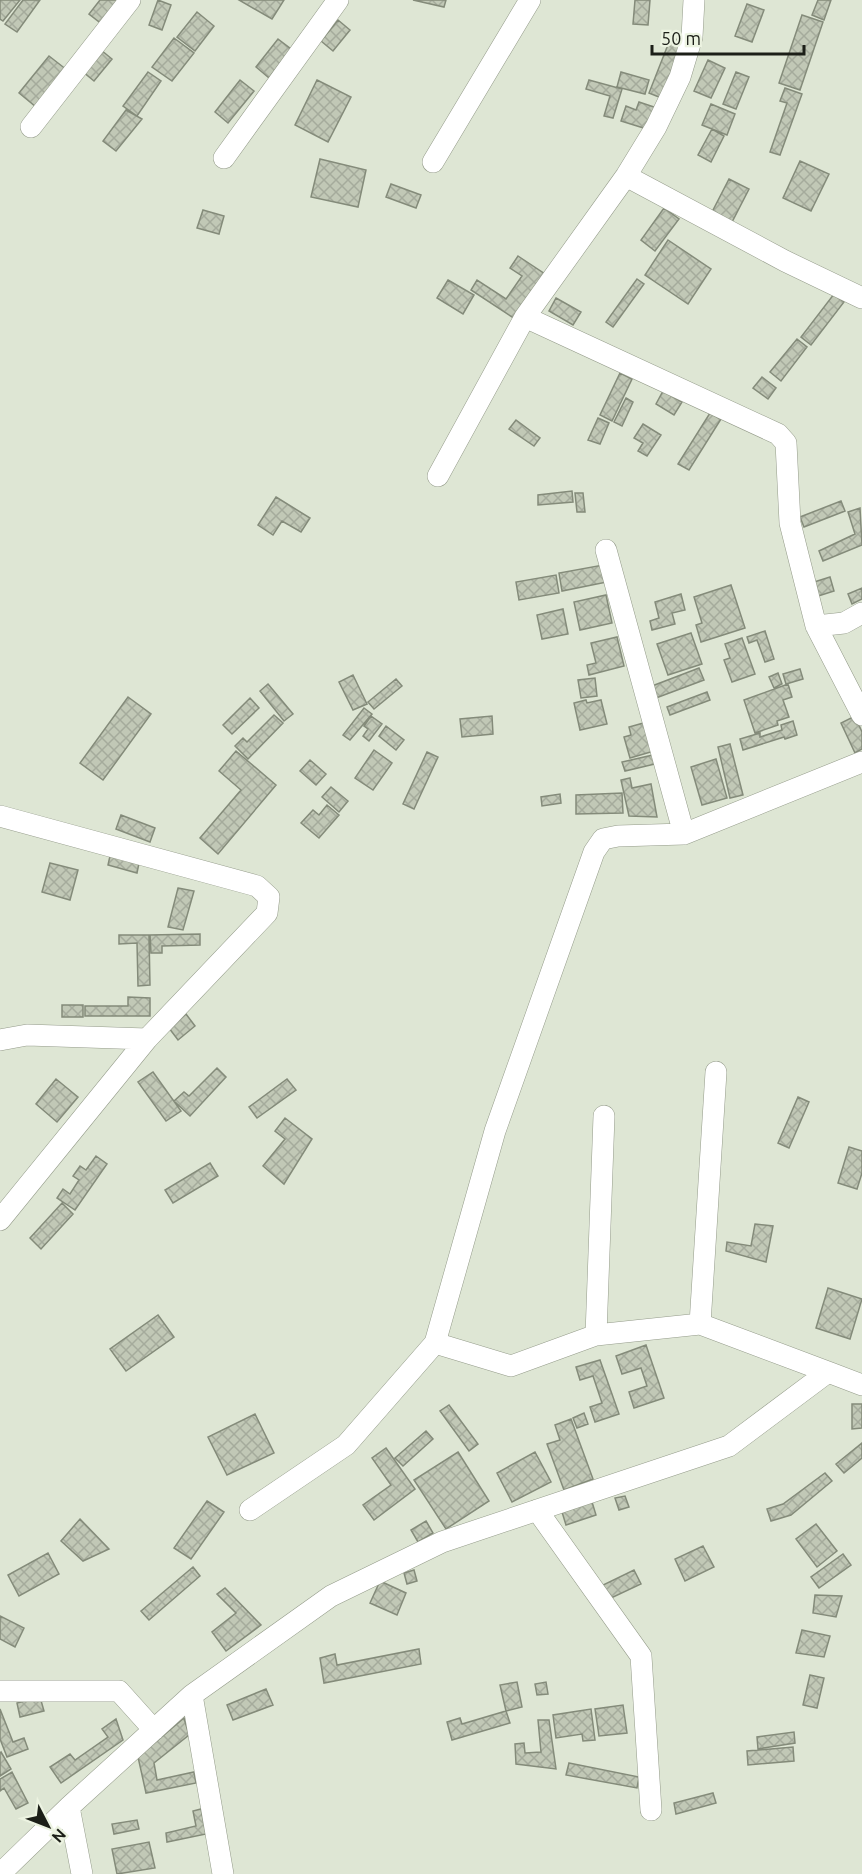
<svg xmlns="http://www.w3.org/2000/svg" width="862" height="1874" font-family="Ubuntu,sans-serif">
<style>
.building{fill:url(#building-cross-hatch);stroke:#848b7a;stroke-width:1.5}
.lines{fill:none;stroke-linecap:round;stroke-linejoin:round}
.minor-casing{stroke:#949b8a;stroke-width:22}
.minor{stroke:#fff;stroke-width:21}
</style>
<defs>
<pattern id="building-cross-hatch" width="8" height="8" patternUnits="userSpaceOnUse" patternTransform="scale(1.5)"><rect width="8" height="8" fill="#c1c8b6"/><path d="M0 0l8 8M0 8l8-8" fill="none" stroke="#a5ab9c"/></pattern>
</defs>
<rect width="100%" height="100%" fill="#dee6d4"/>
<path class="building" d="M0 0H20L3 21 0 19Z
M23 0H40L17 32 5 24Z
M100 0H123L103 25 89 14Z
M158 0 171 5 162 30 149 25Z
M239 0H284L272 19Z
M413 0H446L444 7Z
M635 0H650L648 25 633 24Z
M818 0H831L824 20 812 15Z
M747 4 764 10 752 42 735 36Z
M197 12 214 26 195 51 177 37Z
M802 15 823 22 800 90 779 83Z
M338 20 350 30 333 51 321 41Z
M671 37 686 44 664 99 649 93Z
M174 38 194 53 172 81 152 67Z
M278 39 291 49 269 78 256 67Z
M101 50 112 59 94 81 83 72Z
M49 56 67 70 36 107 19 93Z
M708 60 725 68 711 98 694 91Z
M148 72 161 81 137 116 123 106Z
M621 72 649 80 645 94 617 87Z
M736 72 749 77 736 109 723 104Z
M240 80 254 91 228 123 215 112Z
M317 80 351 97 328 142 295 125Z
M589 80 622 89 613 118 604 116 610 96 586 89Z
M785 88 802 94 780 155 770 152 787 103 780 101Z
M639 102 657 108 650 130 621 121 626 106 636 110Z
M711 104 735 114 727 135 702 125Z
M126 110 142 119 116 151 103 141Z
M712 129 724 136 711 162 698 155Z
M320 159 366 170 358 207 311 197Z
M800 161 829 174 811 211 783 198Z
M729 179 749 189 730 226 710 216Z
M391 184 421 195 416 208 386 197Z
M664 208 679 219 655 251 641 240Z
M203 210 224 216 219 234 197 228Z
M668 240 711 269 688 304 645 275Z
M518 256 545 274 515 319 471 290 477 280 506 299 522 276 510 268Z
M637 279 644 284 613 327 606 322Z
M448 280 474 295 463 314 437 298Z
M834 294 844 302 811 345 801 337Z
M556 298 581 312 573 325 549 311Z
M797 339 807 347 781 381 770 372Z
M620 373 632 379 612 421 600 415Z
M762 377 776 388 768 399 753 388Z
M663 391 682 402 674 415 656 404Z
M626 398 633 402 622 426 614 422Z
M710 413 721 419 689 470 678 464Z
M598 418 609 423 600 444 588 440Z
M516 420 540 438 534 446 509 429Z
M643 424 661 435 647 456 638 451 643 443 634 438Z
M572 491 573 502 538 505V495Z
M575 493H583L585 512H577Z
M276 497 310 518 301 532 282 521 273 535 258 525Z
M841 501 845 511 804 527 800 517Z
M860 508 862 545 823 561 819 551 855 534 848 512Z
M603 565 607 582 562 591 559 573Z
M556 575 559 593 519 600 516 582Z
M830 577 834 591 815 597 811 583Z
M731 585 745 628 701 642 696 625 702 623 694 597Z
M862 588V599L852 604 848 594Z
M681 594 685 610 672 613 675 624 652 630 650 621 659 618 655 602Z
M606 595 612 623 580 630 574 602Z
M563 609 568 634 542 639 537 615Z
M765 631 774 659 765 662 757 640 749 643 747 637Z
M691 633 702 664 668 675 657 644Z
M617 637 624 666 589 675 587 665 596 663 591 643Z
M742 638 755 674 732 682 724 660 730 658 725 644Z
M699 668 704 680 656 698 652 686Z
M800 669 803 679 786 684 783 674Z
M778 673 782 684 774 688 769 677Z
M353 675 367 704 353 710 339 682Z
M595 678 597 696 581 698 578 680Z
M396 679 402 686 374 709 368 702Z
M268 684 293 714 284 721 260 691Z
M788 684 792 697 783 700 789 717 777 721 778 725 755 733 744 700Z
M707 692 710 700 670 715 667 707Z
M128 697 151 714 103 780 80 763Z
M250 698 259 708 232 734 223 725Z
M586 700 587 703 601 700 607 724 580 730 574 703Z
M364 708 372 714 350 740 343 735Z
M274 715 283 723 248 759 235 746 243 738 247 742Z
M371 716 382 724 369 741 363 736 368 729 364 726Z
M492 716 493 734 462 737 460 719Z
M855 716 862 732V749L855 753 841 723Z
M793 721 797 735 785 739 784 737 743 750 740 739 760 733V737L782 730 781 725Z
M647 722 654 751 630 758 624 737 631 735 629 727Z
M386 726 404 740 396 750 379 736Z
M730 744 743 795 730 798 718 747Z
M374 750 392 763 373 790 355 778Z
M236 751 276 785 218 854 200 838 241 790 219 771Z
M427 752 438 757 414 809 403 804Z
M653 755 655 764 625 771 622 762Z
M716 759 727 798 702 805 691 767Z
M310 760 326 774 316 785 300 771Z
M630 778 632 788 651 784 657 817 629 816 621 780Z
M331 787 348 801 339 812 322 797Z
M622 793 623 813 576 814V795Z
M560 794 561 803 542 806 541 797Z
M327 805 339 815 319 838 301 823 313 810 319 815Z
M121 815 155 828 150 842 116 829Z
M110 856 139 863 137 873 108 865Z
M50 863 78 870 70 900 42 892Z
M178 888 194 891 183 930 168 927Z
M200 934V945L162 946V953H151L150 935Z
M119 935H149L150 985 138 986 137 943 119 944Z
M128 997 150 998V1016H85V1006H128Z
M62 1005H83V1017H62Z
M186 1014 195 1026 178 1040 169 1028Z
M217 1068 226 1077 190 1116 174 1101 184 1092 189 1096Z
M153 1072 181 1111 166 1121 138 1082Z
M56 1079 78 1097 57 1122 36 1104Z
M287 1079 296 1090 257 1118 249 1107Z
M798 1097 809 1102 789 1148 778 1143Z
M285 1118 312 1139 284 1184 263 1166 285 1139 275 1131Z
M849 1147 862 1151V1173L857 1189 838 1183Z
M96 1156 107 1164 75 1210 57 1198 63 1189 70 1194 79 1180 73 1176 80 1166 86 1170Z
M210 1163 218 1176 173 1203 165 1190Z
M62 1203 73 1214 41 1249 30 1238Z
M755 1224 773 1226 766 1262 726 1251 727 1242 751 1246Z
M828 1288 862 1299 850 1339 816 1328Z
M158 1315 174 1337 126 1371 110 1349Z
M646 1345 664 1398 634 1408 629 1392 647 1386 641 1368 622 1374 616 1356Z
M600 1360 619 1414 595 1422 590 1407 602 1403 593 1376 580 1380 576 1367Z
M852 1404H862V1428L852 1429Z
M449 1405 478 1444 469 1451 440 1411Z
M584 1413 588 1424 577 1428 573 1418Z
M255 1414 274 1453 227 1475 208 1437Z
M571 1419 593 1479 564 1490 547 1444 560 1440 555 1425Z
M426 1431 433 1439 403 1466 395 1458Z
M862 1443V1458L844 1473 836 1464Z
M386 1448 415 1489 374 1520 363 1505 391 1485 372 1458Z
M458 1452 489 1501 446 1529 414 1480Z
M535 1452 551 1482 512 1502 497 1473Z
M825 1473 832 1481 791 1515 771 1521 767 1509 783 1504Z
M625 1496 629 1507 619 1510 615 1498Z
M207 1501 224 1512 191 1559 174 1548Z
M592 1502 596 1515 566 1525 562 1512Z
M80 1519 109 1549 83 1561 61 1541Z
M426 1521 433 1533 418 1542 411 1530Z
M816 1524 837 1551 817 1567 796 1539Z
M703 1546 714 1567 685 1581 675 1559Z
M48 1553 59 1574 19 1596 8 1575Z
M843 1554 851 1565 819 1588 811 1577Z
M193 1567 200 1576 149 1620 141 1611Z
M414 1570 417 1581 407 1584 404 1573Z
M634 1570 641 1584 609 1599 603 1585Z
M380 1581 406 1593 397 1615 370 1603Z
M225 1588 261 1625 226 1651 212 1632 236 1613 217 1594Z
M815 1595 842 1596 836 1617 813 1613Z
M0 1616 24 1628 15 1647 0 1639Z
M802 1630 830 1636 824 1657 796 1653Z
M419 1649 421 1664 324 1683 320 1658 335 1654 337 1665Z
M810 1675 824 1678 817 1708 803 1705Z
M517 1682 522 1707 506 1711 500 1685Z
M546 1682 548 1694 537 1695 535 1684Z
M266 1689 273 1705 233 1720 227 1705Z
M40 1697 44 1711 20 1717 17 1703Z
M623 1705 627 1733 599 1736 595 1709Z
M0 1709 13 1742 24 1738 28 1749 7 1757 0 1739Z
M591 1709 595 1740 583 1741 582 1734 556 1738 553 1715Z
M506 1711 510 1723 452 1740 447 1722 460 1718 462 1724Z
M184 1718 189 1735 154 1763 157 1780 194 1772 196 1783 146 1793 138 1757Z
M116 1719 123 1740 61 1783 50 1767 70 1754 75 1760 108 1737 102 1729Z
M538 1720H549L556 1769 516 1764 515 1744 524 1743 525 1753 541 1752Z
M794 1732 795 1743 758 1749 757 1737Z
M793 1747 794 1761 748 1765 747 1751Z
M1 1752 11 1769 0 1776V1753Z
M569 1763 639 1777 637 1788 566 1775Z
M12 1772 28 1803 16 1809 4 1788 0 1791V1779Z
M713 1793 716 1803 676 1814 674 1803Z
M201 1809 206 1834 167 1842 166 1833 196 1826 193 1811Z
M137 1820 139 1829 114 1834 112 1824Z
M149 1842 155 1868 117 1874 112 1849Z"/>
<g class="lines">
<defs>
<path id="minor" d="M31 127 130 0
M224 158 338 0
M433 162 530 0
M626 176 785 261 862 298
M525 317 778 434 786 443 790 523 816 626 862 715
M438 476 525 317 626 176 656 127 680 77 692 37 694 0
M606 550 684 834
M816 626 844 623 862 613
M0 816 257 886 269 897 267 913 147 1039 0 1220
M0 1040 27 1035 147 1039
M700 1324 716 1072
M596 1335 604 1116
M435 1343 511 1366 596 1335 700 1324 828 1372
M250 1510 346 1445 435 1343 495 1131 594 852 603 839 618 836 684 834 862 762
M537 1510 641 1656 651 1810
M0 1691H119L154 1730
M192 1695 223 1874
M69 1807 82 1874
M0 1874 69 1807 192 1695 331 1596 442 1542 729 1446 828 1372 862 1385"/>
</defs>
<use href="#minor" class="minor-casing"/>
<use href="#minor" class="minor"/>
</g>
<g transform="translate(48 1826) rotate(132)" stroke="#ecf3e1" stroke-width="4.5" paint-order="stroke">
<path d="M0-4.5L10 22L0 15L-10 22Z" fill="#1c1f18"/>
<text y="-9" font-size="16" font-weight="bold" text-anchor="middle" fill="#1c1f18">N</text>
</g>
<path d="M652 45v9h152v-9" fill="none" stroke="#1c1f18" stroke-width="3"/>
<text x="661" y="45" font-size="18" fill="#1c1f18" stroke="#ecf3e1" stroke-width="4.5" paint-order="stroke">50 m</text>
</svg>
